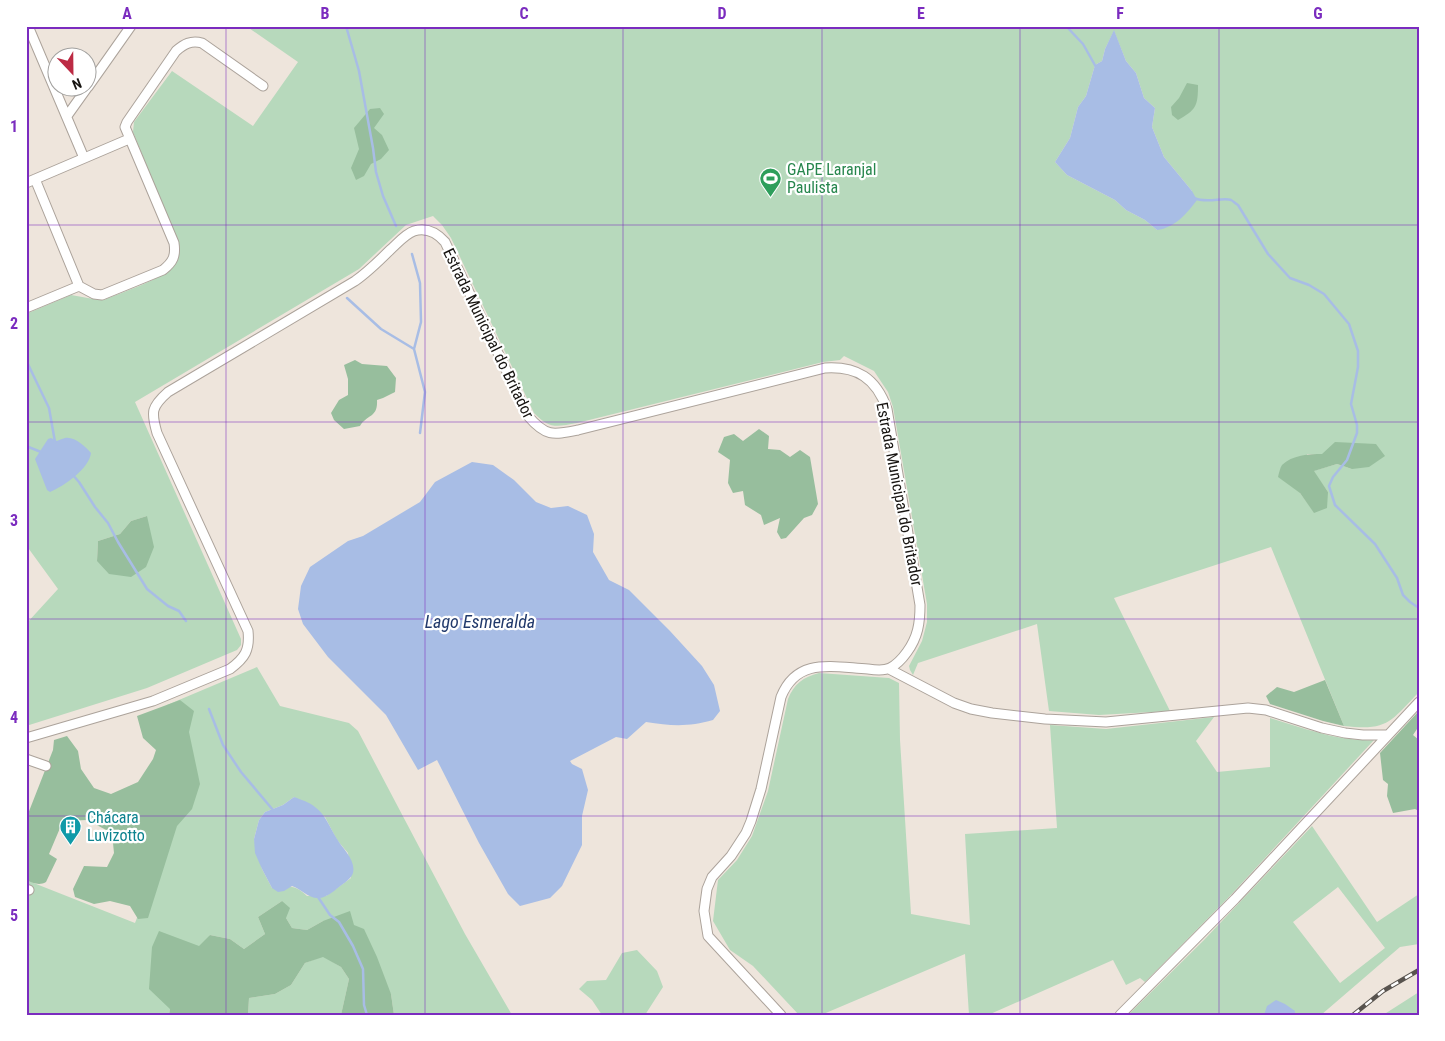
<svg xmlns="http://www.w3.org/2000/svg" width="1445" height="1041" font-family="'Roboto Condensed',sans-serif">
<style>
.green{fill:#b7d9bc;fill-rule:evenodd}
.forest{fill:#97be9d}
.water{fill:#a8bde5}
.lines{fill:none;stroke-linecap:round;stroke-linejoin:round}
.stream{stroke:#a8bde5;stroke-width:2.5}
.minor-casing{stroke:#aca39b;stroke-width:11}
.minor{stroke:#fff;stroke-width:9}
.rail-casing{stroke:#58534e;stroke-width:4.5}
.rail{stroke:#fff;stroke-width:2.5;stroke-dasharray:8;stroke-linecap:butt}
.grid{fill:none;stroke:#7b2cbf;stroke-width:1;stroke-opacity:0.55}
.labels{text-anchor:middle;stroke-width:4.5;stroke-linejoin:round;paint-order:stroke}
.leisure-label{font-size:16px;fill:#27864d;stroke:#fff;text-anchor:start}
.street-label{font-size:16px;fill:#161310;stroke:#fff}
.culture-label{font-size:16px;fill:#0d838f;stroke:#fff;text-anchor:start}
.water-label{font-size:18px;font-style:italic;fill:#21396b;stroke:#fff}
.neatline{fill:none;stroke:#7b2cbf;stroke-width:2}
.grid-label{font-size:16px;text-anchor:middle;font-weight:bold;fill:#7b2cbf}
</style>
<rect width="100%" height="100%" fill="#eee5dc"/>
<path class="green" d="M246 26H1419V692C1390 722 1388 731 1344 726L1271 547 1114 598 1170 711 1099 715 1049 711 1037 624 918 663 913 675 910 670 909 666 922 641 927 622V604L893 407 888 392 874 371 844 356 840 360 823 362 577 423C556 427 549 429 534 413L451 238 442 225 433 216 406 225 359 269 135 402 241 639V645L237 650 147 688 26 726V624L58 589 26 545V314L71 295 99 300H104C120 293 165 278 174 266 178 261 179 254 180 248L133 132 134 122 172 71 253 126 298 62ZM1114 31 1126 61 1136 73 1144 98 1155 108 1152 127 1164 157 1192 191 1157 230 1145 220 1126 210 1115 200 1067 175 1055 162 1070 138 1078 107 1086 96 1095 65 1102 61 1105 49ZM1307 454H1322L1352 469 1337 464 1313 471 1328 492 1314 512 1300 493ZM147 516 97 561 98 541 120 534 131 521Z
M257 667 280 706 349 723 358 731 465 934 512 1015H394L391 994 323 921 307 930 292 928 286 918 282 901 258 917 265 934 244 949 230 939 210 935 170 1009 169 1015H26V880L135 923 194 767 167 705ZM294 797 325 817 337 840 348 853 351 878 326 896H307C295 884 288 886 272 888L262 869 254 839 259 820 265 812 283 805Z
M819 673 889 678 899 683 900 740 911 914 970 925 965 834 1057 828 1050 725 1106 729 1214 717 1196 741 1217 772 1270 767V718C1304 728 1339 742 1374 740L1228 898 1145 982 1140 978 1126 985 1113 960 988 1015H969L965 954 821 1015H799L753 966 730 950 713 921 718 880 737 860 752 836 768 791 788 699C794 684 803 677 819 673Z
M1312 826 1377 922 1419 894V944L1400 947 1321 1015H1128L1204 940ZM1338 887 1385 948 1340 983 1293 922Z
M637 950 657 971 663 987 645 1015H602L592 1000 579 989 587 981 606 980 622 953Z
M323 956 341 967 349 979 341 1015H248L249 998 275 994 291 985 305 963Z
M1419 992V1015H1383Z"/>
<path class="forest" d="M1187 83 1198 85C1198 106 1196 110 1178 120L1172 115 1171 107 1179 98Z
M380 108 384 114 374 128 382 135 389 150 381 159 371 164 364 176 356 180 351 168 359 149 354 128 370 109Z
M355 360 362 364 387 366 396 378 395 392 383 398 377 400C378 418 367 414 360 426L344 429 334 420 331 413 339 400 348 395V379L344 365Z
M759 429 769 436 768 449 780 450 790 457 800 450 810 457 818 504 812 515 804 518 786 538 781 539 777 532 780 518 764 525 761 515 745 505 743 491 733 493 728 483 730 460 718 452 724 437 734 434 743 441Z
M1335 442 1376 444 1385 456 1369 467 1352 469 1337 464 1314 471 1328 492 1327 508 1314 513 1300 493 1278 477C1279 473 1280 468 1282 465 1292 455 1309 454 1322 454Z
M147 516 154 547 146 567 131 577 109 574 97 561 98 541 120 534 131 521Z
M1325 680 1344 726 1323 721 1270 704 1266 696 1277 687 1294 692Z
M180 700 194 711 189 732 200 784 192 809 177 826 148 918 138 919 130 906 110 901 94 904 75 897 73 889 84 866 107 867 114 853 112 833 87 820 63 821 49 854 57 859 46 882C39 886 33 883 26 880V819L53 750 54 740 67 736 78 751 81 769 94 788 111 794 138 782 153 759 156 750 143 738 137 716Z
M1417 713 1419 714V726L1413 735 1419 740V811L1415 809 1393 813 1387 796 1388 784 1383 780 1380 753Z
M282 901 290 908 286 918 292 928 307 930 323 921 350 911 354 925 364 929 377 957 391 994 394 1015H341L349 979 341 967 323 957 305 963 291 985 275 994 249 998 248 1015H169L170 1009 149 989 152 947 159 931 199 946 210 935 230 939 244 949 265 934 258 917Z"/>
<path class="water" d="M1114 30 1126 61 1136 73 1144 98 1155 108 1152 127 1164 157 1192 191 1197 200C1187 213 1175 228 1157 230L1145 220 1126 210 1115 200 1067 175 1055 162 1070 138 1078 107 1086 96 1095 65 1102 61 1105 49Z
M51 438 57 441C59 440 62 439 65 438 74 436 86 447 91 453 89 469 64 486 50 492L47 490 35 459 48 439Z
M472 462 493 465 514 480 536 502 551 508 568 506 587 515 594 534 593 552 609 580 629 590 670 631 702 666 714 685 720 711 713 720C689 727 671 726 646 722L627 739 616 737 570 761 572 764 582 769 588 790 582 816V845L562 886 550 898 520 906 508 894 479 843 437 760 418 770 386 715 328 657 303 624 298 609 301 586 310 567 348 541 363 536 420 502 435 482Z
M294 797C302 800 309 802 315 807 326 815 330 828 337 839 343 849 356 860 353 873 351 879 344 883 339 887 334 891 326 898 319 898 309 899 301 889 292 886L284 891 278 892 272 888 262 869 255 853 254 839 259 820 265 812 283 805Z
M1276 1000 1285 1004 1295 1011V1015H1264L1267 1006Z"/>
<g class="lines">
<path class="stream" d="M346 26 359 71 373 148 376 172 383 196 396 226
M1066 26 1083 44 1096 67
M1194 198C1207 204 1222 197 1231 200 1233 201 1235 203 1238 205L1268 254 1290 278 1309 285 1324 294 1349 324 1358 351V367L1351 404 1357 425V433L1347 460 1333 477 1329 486 1335 505 1375 544 1397 578 1403 595 1410 602 1419 608
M412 254 420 283 421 322 414 349 425 392 420 433
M347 298 381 329 414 349
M26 360 49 408 55 442
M26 446 41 452
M72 474 79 482 95 507 108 523 118 542 147 589 168 606 179 611 186 621
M209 709 223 745 241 772 273 810
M318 897 330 915 339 922 353 946 363 969 364 1005 367 1015"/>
<defs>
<path id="minor" d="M28 26 84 158
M88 87 131 26
M67 116 87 88
M35 179 79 286 94 294 102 295 163 270C173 262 176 256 174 243L125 127 127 122 176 51C184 44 191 40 202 43L263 86
M26 183 129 139
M26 308 79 286
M889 669 954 703 971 709 992 713 1045 719 1106 722 1248 708 1266 710 1322 728 1345 733 1363 735H1388
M26 738 153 701 230 669C245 658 250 650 248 631L157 433C151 412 151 407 168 392L355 281C368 272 379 261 390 250 397 244 405 234 414 231 427 227 437 233 445 242L528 416C546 437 553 435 578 430L825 368C857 366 876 378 887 409L920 605C920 623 918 637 907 652 902 659 898 664 890 668 884 671 875 670 868 669 832 667 797 657 781 697L761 789 751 821 746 833 731 856 712 877 707 889 704 911 708 936 781 1015
M26 759 46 766
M26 889 29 890
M1120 1015 1235 899 1419 702"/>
</defs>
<use href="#minor" class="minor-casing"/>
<use href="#minor" class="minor"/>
<defs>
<path id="rail" d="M1353 1015 1383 991 1419 970"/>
</defs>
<use href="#rail" class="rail-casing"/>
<use href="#rail" class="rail"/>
</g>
<path class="grid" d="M226 26V1015M425 26V1015M623 26V1015M822 26V1015M1020 26V1015M1219 26V1015M26 225H1419M26 422H1419M26 619H1419M26 816H1419"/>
<defs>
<symbol id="stadium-pin" viewBox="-11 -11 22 30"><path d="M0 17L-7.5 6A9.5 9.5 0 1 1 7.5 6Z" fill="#2e9e5b" stroke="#fff"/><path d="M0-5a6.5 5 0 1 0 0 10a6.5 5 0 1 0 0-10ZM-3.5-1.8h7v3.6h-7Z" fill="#fff"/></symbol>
<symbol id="building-pin" viewBox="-11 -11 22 30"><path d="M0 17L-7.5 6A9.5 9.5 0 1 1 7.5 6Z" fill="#0f9aa8" stroke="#fff"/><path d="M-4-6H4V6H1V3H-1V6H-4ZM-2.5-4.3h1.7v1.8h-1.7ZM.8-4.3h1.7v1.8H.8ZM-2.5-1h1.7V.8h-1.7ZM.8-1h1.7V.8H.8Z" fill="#fff"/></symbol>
</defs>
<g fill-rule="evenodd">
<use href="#stadium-pin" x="758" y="166" width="25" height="34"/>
<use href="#building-pin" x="58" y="814" width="25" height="34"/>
</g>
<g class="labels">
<g class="leisure-label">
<text x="787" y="175">GAPE Laranjal<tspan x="787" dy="18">Paulista</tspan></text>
</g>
<g class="street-label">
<text transform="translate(489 333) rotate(64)" y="6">Estrada Municipal do Britador</text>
<text transform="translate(900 494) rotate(79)" y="6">Estrada Municipal do Britador</text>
</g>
<g class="culture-label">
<text x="87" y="823">Chácara<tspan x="87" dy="18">Luvizotto</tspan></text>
</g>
<g class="water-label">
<text x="480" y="628">Lago Esmeralda</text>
</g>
</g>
<rect width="1445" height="1041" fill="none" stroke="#ffffff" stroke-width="55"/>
<g transform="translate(72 72) rotate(158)"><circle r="24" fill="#ffffff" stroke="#a2a19f"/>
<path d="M0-4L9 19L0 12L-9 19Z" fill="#bc2b44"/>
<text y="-8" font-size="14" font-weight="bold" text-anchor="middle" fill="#161310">N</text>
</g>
<rect x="28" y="28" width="1390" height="986" class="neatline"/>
<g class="grid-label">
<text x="127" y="19">A</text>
<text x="325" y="19">B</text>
<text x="524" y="19">C</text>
<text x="722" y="19">D</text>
<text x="921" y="19">E</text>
<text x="1120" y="19">F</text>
<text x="1318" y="19">G</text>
<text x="14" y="132">1</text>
<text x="14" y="329">2</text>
<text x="14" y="526">3</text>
<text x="14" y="723">4</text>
<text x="14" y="921">5</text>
</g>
</svg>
